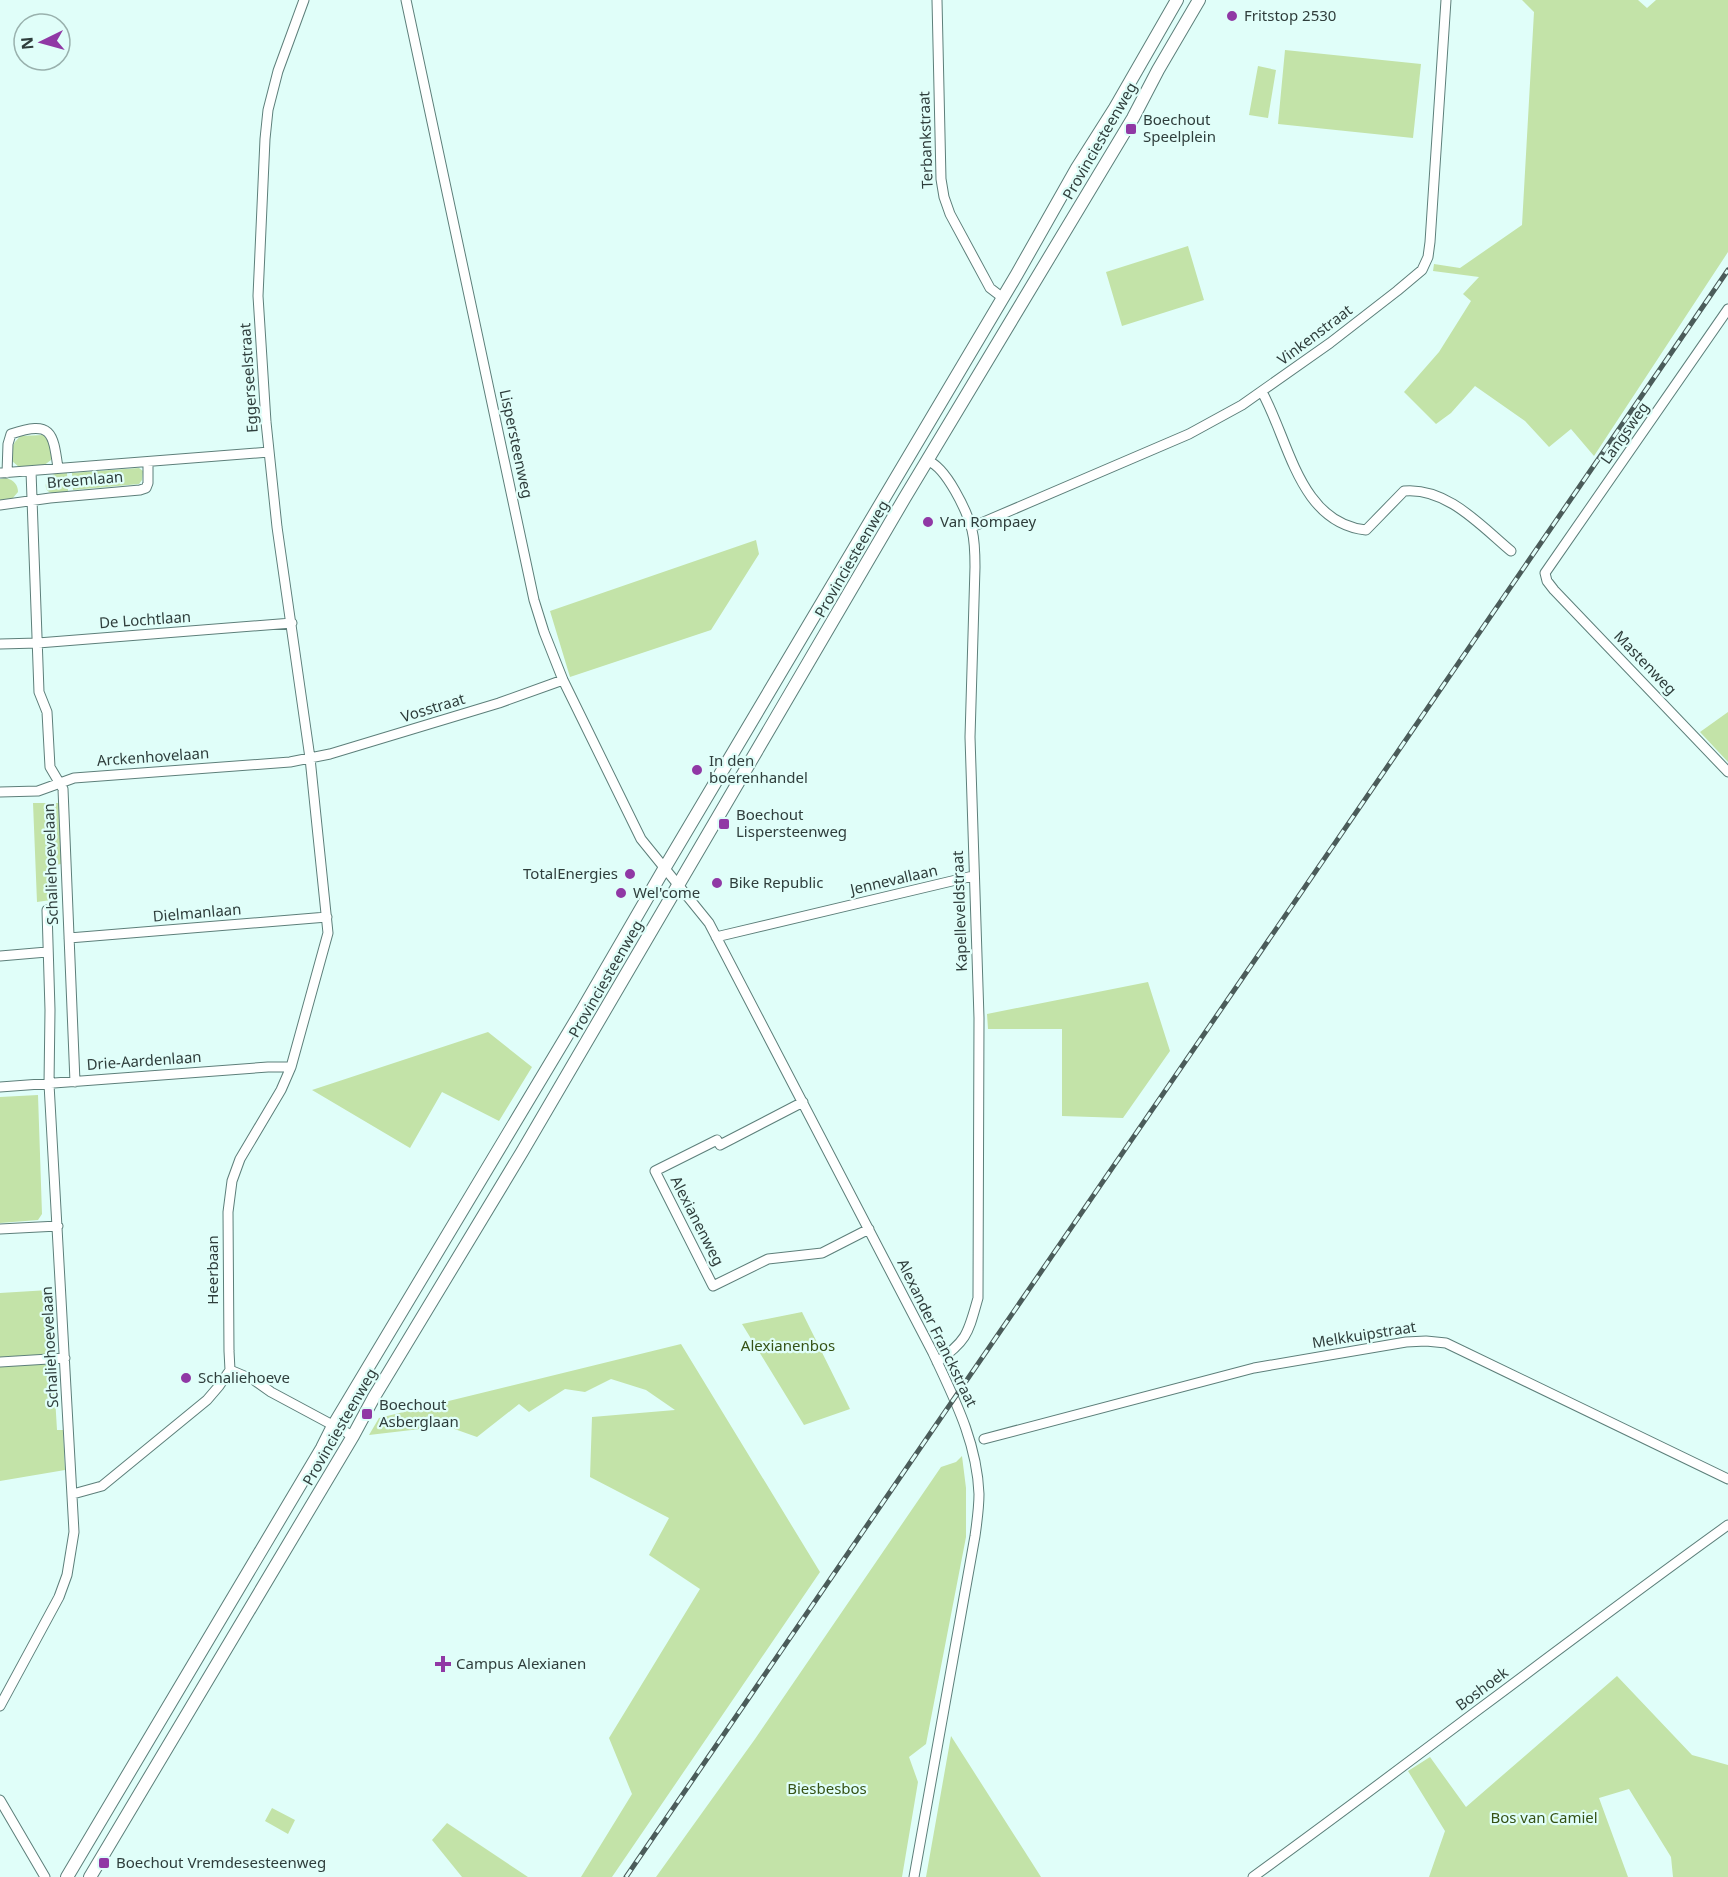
<svg xmlns="http://www.w3.org/2000/svg" width="1728" height="1877" font-family="'Noto Sans',sans-serif">
<style>
.green{fill:#c3e3a8}
.lines{fill:none;stroke-linecap:round;stroke-linejoin:round}
.minor-casing{stroke:#5d7f7a;stroke-width:11}
.major-casing{stroke:#5d7f7a;stroke-width:14}
.minor{stroke:#fff;stroke-width:9}
.major{stroke:#fff;stroke-width:12}
.rail-casing{stroke:#4b5c5a;stroke-width:5}
.rail{stroke:#e0fef9;stroke-width:3;stroke-dasharray:9;stroke-linecap:butt}
.poi-dot{fill:#9038a5;stroke:#e0fef9;stroke-width:2}
.labels{text-anchor:middle;stroke-width:4.5;stroke-linejoin:round;paint-order:stroke}
.poi-label{font-size:15px;fill:#2f3e3c;stroke:#e0fef9;text-anchor:start}
.street-label{font-size:15px;fill:#2f3e3c;stroke:#e0fef9}
.park-label{font-size:15px;fill:#355215;stroke:#e0fef9}
</style>
<rect width="100%" height="100%" fill="#e0fef9"/>
<path class="green" d="M1522 0H1638L1647 8 1656 0H1728V252L1594 456 1571 429 1549 447 1525 421 1475 386 1451 413 1436 424 1404 392 1439 352 1471 301 1463 294 1479 277 1433 271 1434 264 1460 268 1522 225 1534 12Z
M1285 50 1421 64 1413 138 1278 124Z
M1258 66 1276 70 1268 118 1249 115Z
M1188 246 1204 300 1122 326 1106 272Z
M43 435C51 442 52 449 51 460L43 466 19 467 12 461C11 449 12 443 21 436Z
M139 468 143 471 142 480 139 484 73 490 72 473Z
M67 473 68 491C63 492 57 494 53 493 42 492 45 479 52 475 56 473 62 474 67 473Z
M6 478C14 480 18 485 18 492L12 499 0 501V479Z
M756 540 759 554 711 630 570 677 550 611Z
M1728 712V762L1700 732Z
M33 803H59L62 864 52 865 53 882 51 900 37 902Z
M1148 982 1170 1051 1123 1118 1062 1116V1029H988L987 1014Z
M488 1032 532 1067 499 1121 442 1092 410 1148 312 1090Z
M38 1095 42 1214 38 1220 0 1223V1097Z
M49 1290 53 1354 0 1357V1293Z
M802 1312 850 1409 804 1425 742 1324Z
M681 1344 820 1572 612 1877H581L632 1794 609 1738 700 1589 649 1555 669 1518 590 1477 592 1417 675 1410 646 1390 611 1379 585 1392 565 1389 529 1412 519 1404 477 1437 446 1426 369 1435 379 1418Z
M49 1363 53 1364 57 1430H63L65 1470 0 1481V1366Z
M962 1456 966 1488V1537L926 1744 909 1757 918 1782 902 1877H656L755 1739 941 1467 956 1462Z
M1617 1676 1692 1755 1728 1765V1877H1673L1671 1857 1629 1789 1599 1798 1628 1877H1429L1445 1831 1408 1771 1430 1757 1466 1807Z
M951 1736 1041 1877H926Z
M272 1808 295 1820 288 1834 265 1821Z
M447 1823 528 1877H462L432 1840Z"/>
<g class="lines">
<defs>
<path id="minor" d="M406 0 534 600 544 632 563 680 641 839 709 923 933 1353C954 1398 977 1442 979 1494 979 1508 977 1522 975 1536L914 1877
M937 0 941 179 944 197 950 214 990 288 1003 298
M1728 309 1545 573 1547 581 1554 590 1728 772
M1262 392C1289 440 1299 523 1366 530L1404 491C1447 487 1481 526 1511 551
M928 461C946 467 967 511 972 530 975 542 975 554 975 567L970 737 979 1018 978 1298C968 1333 968 1340 937 1362
M31 471 39 692 47 712 50 767 63 789 75 1082
M0 473 269 452
M7 473 8 444 11 434C52 420 53 433 58 468
M0 505 50 498 140 490 146 488 148 483V462
M972 527 1189 434 1242 405 1330 343 1397 291 1422 270 1428 257 1430 242 1446 0
M0 644 38 643 292 623
M0 792 38 791 74 778 290 762 330 754 499 703 563 680
M716 937 973 876
M69 938 327 917
M0 956 47 952
M0 1087 268 1067H291
M803 1102 720 1145 717 1140 655 1171 713 1286 768 1259 822 1253 869 1229
M0 1229 58 1226
M0 1362 65 1358
M230 1370 254 1380 271 1392 353 1436
M984 1439 1254 1368 1406 1342 1426 1341 1446 1343 1728 1479
M73 1494 102 1486 113 1477 207 1400 219 1386 230 1370 229 1351 228 1212 232 1181 240 1159 281 1090 291 1067 328 933 310 758 277 527 266 422 258 296 265 139 268 110 278 71 304 0
M0 1706 59 1597 67 1575 74 1532 49 1084 50 1010 47 910
M0 1800 45 1877
M1253 1877C1413 1761 1568 1640 1728 1525"/>
<path id="major" d="M67 1877 322 1448 333 1426 581 1012 664 869 1017 274 1077 168 1115 108 1177 0
M90 1877 353 1436 374 1397 522 1152 904 499 1133 118 1158 70 1199 0"/>
</defs>
<use href="#minor" class="minor-casing"/>
<use href="#major" class="major-casing"/>
<use href="#minor" class="minor"/>
<use href="#major" class="major"/>
<defs>
<path id="rail" d="M626 1877 1728 270"/>
</defs>
<use href="#rail" class="rail-casing"/>
<use href="#rail" class="rail"/>
</g>
<g class="poi-dot">
<circle cx="1232" cy="16" r="6"/>
<rect x="1125" y="123" width="12" height="12" rx="3"/>
<circle cx="928" cy="522" r="6"/>
<circle cx="697" cy="770" r="6"/>
<rect x="718" y="818" width="12" height="12" rx="3"/>
<circle cx="630" cy="874" r="6"/>
<circle cx="717" cy="883" r="6"/>
<circle cx="621" cy="893" r="6"/>
<circle cx="186" cy="1378" r="6"/>
<rect x="361" y="1408" width="12" height="12" rx="3"/>
<path d="M440 1655h6v6h6v6h-6v6h-6v-6h-6v-6h6z"/>
<rect x="98" y="1857" width="12" height="12" rx="3"/>
</g>
<g class="labels">
<g class="poi-label">
<text x="1244" y="21">Fritstop 2530</text>
<text x="1143" y="125">Boechout<tspan x="1143" dy="17">Speelplein</tspan></text>
<text x="940" y="527">Van Rompaey</text>
<text x="709" y="766">In den<tspan x="709" dy="17">boerenhandel</tspan></text>
<text x="736" y="820">Boechout<tspan x="736" dy="17">Lispersteenweg</tspan></text>
<text x="618" y="879" text-anchor="end">TotalEnergies</text>
<text x="729" y="888">Bike Republic</text>
<text x="633" y="898">Wel'come</text>
<text x="198" y="1383">Schaliehoeve</text>
<text x="379" y="1410">Boechout<tspan x="379" dy="17">Asberglaan</tspan></text>
<text x="456" y="1669">Campus Alexianen</text>
<text x="116" y="1868">Boechout Vremdesesteenweg</text>
</g>
<g class="street-label">
<text transform="translate(926 140) rotate(-92)" y="5">Terbankstraat</text>
<text transform="translate(1100 141) rotate(-60)" y="5">Provinciesteenweg</text>
<text transform="translate(1315 335) rotate(-37)" y="5">Vinkenstraat</text>
<text transform="translate(249 378) rotate(-94)" y="5">Eggerseelstraat</text>
<text transform="translate(1625 433) rotate(-55)" y="5">Langsweg</text>
<text transform="translate(516 444) rotate(78)" y="5">Lispersteenweg</text>
<text transform="translate(85 480) rotate(-5)" y="5">Breemlaan</text>
<text transform="translate(852 559) rotate(-60)" y="5">Provinciesteenweg</text>
<text transform="translate(145 620) rotate(-4)" y="5">De Lochtlaan</text>
<text transform="translate(1645 663) rotate(46)" y="5">Mastenweg</text>
<text transform="translate(433 708) rotate(-17)" y="5">Vosstraat</text>
<text transform="translate(153 757) rotate(-4)" y="5">Arckenhovelaan</text>
<text transform="translate(51 864) rotate(-92)" y="5">Schaliehoevelaan</text>
<text transform="translate(894 880) rotate(-13)" y="5">Jennevallaan</text>
<text transform="translate(960 911) rotate(-92)" y="5">Kapelleveldstraat</text>
<text transform="translate(197 913) rotate(-5)" y="5">Dielmanlaan</text>
<text transform="translate(606 979) rotate(-60)" y="5">Provinciesteenweg</text>
<text transform="translate(144 1061) rotate(-4)" y="5">Drie-Aardenlaan</text>
<text transform="translate(697 1221) rotate(63)" y="5">Alexianenweg</text>
<text transform="translate(213 1270) rotate(-90)" y="5">Heerbaan</text>
<text transform="translate(937 1333) rotate(64)" y="5">Alexander Franckstraat</text>
<text transform="translate(1364 1335) rotate(-9)" y="5">Melkkuipstraat</text>
<text transform="translate(50 1347) rotate(-93)" y="5">Schaliehoevelaan</text>
<text transform="translate(340 1427) rotate(-60)" y="5">Provinciesteenweg</text>
<text transform="translate(1482 1689) rotate(-37)" y="5">Boshoek</text>
</g>
<g class="park-label">
<text x="788" y="1351">Alexianenbos</text>
<text x="827" y="1794">Biesbesbos</text>
<text x="1544" y="1823">Bos van Camiel</text>
</g>
</g>
<g transform="translate(42 42) rotate(265)"><circle r="28" fill="#e0fef9" stroke="#99b1ad" stroke-width="1.5"/>
<path d="M0-4.5L10 22L0 15L-10 22Z" fill="#9038a5"/>
<text y="-9" font-size="16" font-weight="bold" text-anchor="middle" fill="#2f3e3c">N</text>
</g>
</svg>
